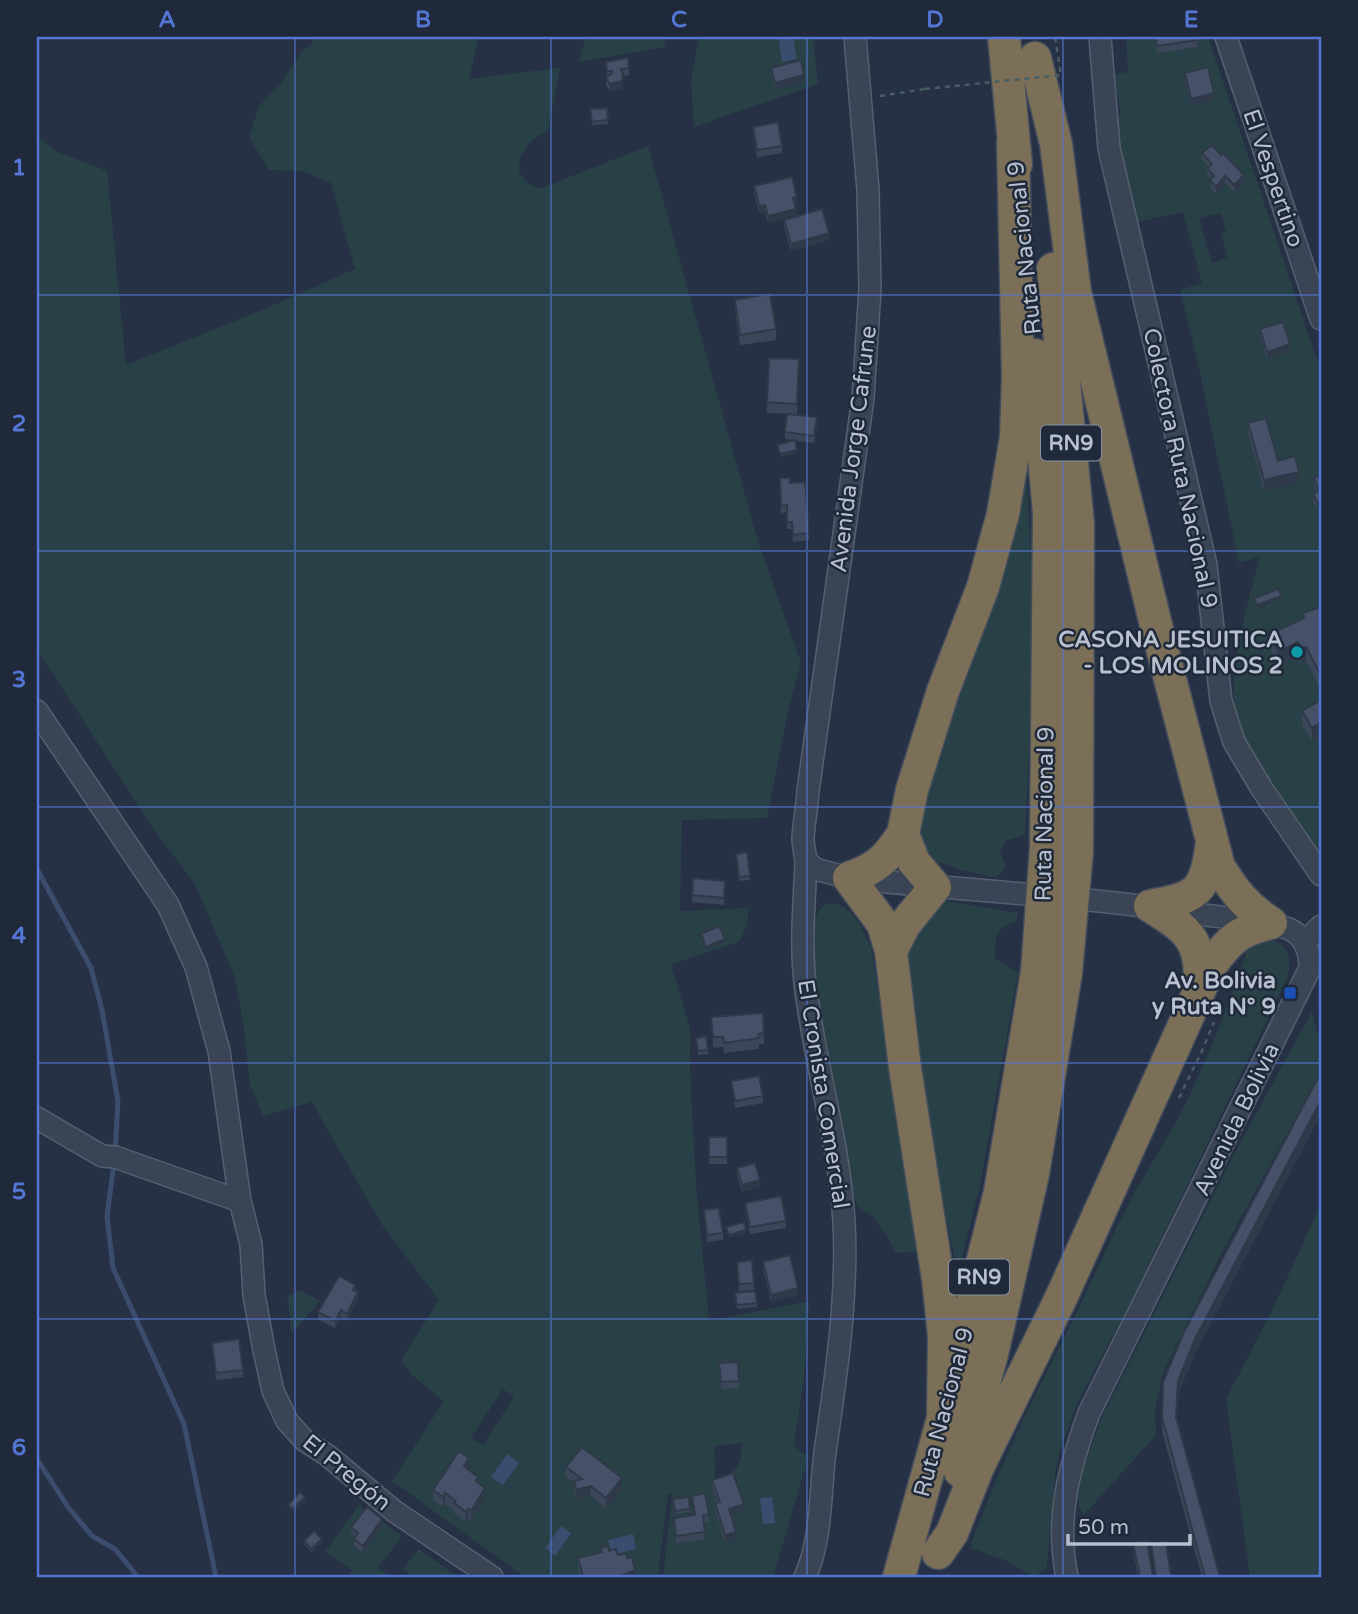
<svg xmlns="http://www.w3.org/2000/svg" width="1358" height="1614" font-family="'Varela Round',sans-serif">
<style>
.green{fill:#284147;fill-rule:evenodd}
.water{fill:#3b4d6f}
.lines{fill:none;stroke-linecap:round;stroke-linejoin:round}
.stream{stroke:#3b4d6f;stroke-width:5}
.minor-casing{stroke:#565f6f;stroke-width:24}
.highway-casing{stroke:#424c5c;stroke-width:35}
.path{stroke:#465e62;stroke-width:2.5;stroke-dasharray:5 5;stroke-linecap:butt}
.minor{stroke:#3b4455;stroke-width:21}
.highway{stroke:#7b6f57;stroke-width:32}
.highway-bridge-casing{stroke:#424c5c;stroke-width:35;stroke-linecap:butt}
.path-bridge{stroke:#465e62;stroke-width:2.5;stroke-dasharray:5 5;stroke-linecap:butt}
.highway-bridge{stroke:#7b6f57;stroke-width:32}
.wall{fill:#3b4659}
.shaded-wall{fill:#303949}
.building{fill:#455168;stroke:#303949;stroke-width:2}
.grid{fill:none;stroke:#5376d4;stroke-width:2;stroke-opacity:0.55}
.culture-dot{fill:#0f9aa8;stroke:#1f293a;stroke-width:2.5}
.transit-dot{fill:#1a4fb4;stroke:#1f293a;stroke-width:2.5}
.labels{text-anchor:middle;stroke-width:5;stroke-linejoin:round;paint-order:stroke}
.shield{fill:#1f293a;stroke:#8a92a2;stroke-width:2}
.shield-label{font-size:21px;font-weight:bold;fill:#b8bfce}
.street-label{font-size:23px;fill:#b8bfce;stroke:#1f293a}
.poi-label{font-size:23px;font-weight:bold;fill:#b8bfce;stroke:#1f293a;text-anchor:end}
.neatline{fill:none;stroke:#5376d4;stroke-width:2.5}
.grid-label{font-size:23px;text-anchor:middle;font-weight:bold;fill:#5376d4}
</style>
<rect width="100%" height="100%" fill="#263146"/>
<path class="green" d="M313 37H479L469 79 560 68 548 131C529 141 519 150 519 172L528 183 539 189 648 146 758 541 801 663 788 711 767 818 682 820 680 911 749 908 746 926 740 941 671 964 690 1028V1072L696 1183 709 1321 809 1301 804 1377 794 1445 801 1452 809 1455 773 1577H663L672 1495 668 1493 658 1577H525L392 1481 444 1401 413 1376 401 1360 439 1300 382 1225 312 1102 263 1116 250 1084 243 1023 235 978 195 884 156 833 37 649V136L57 152 107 171 126 365 262 310 355 269 331 183 302 171 269 170 249 137 259 106 280 84 301 53 313 42ZM503 1389 514 1397 483 1445 471 1438ZM742 1443C740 1467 739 1471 715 1479L714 1446Z
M586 37H666L664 47 579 62Z
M699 37H813L818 84 694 127 691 81Z
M1126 37H1208L1321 372V852L1312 843C1286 806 1245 759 1236 715 1227 674 1249 598 1260 557L1239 563 1197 359 1180 290 1202 283 1183 212 1136 222 1110 118 1121 116 1114 74 1128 72ZM1221 213 1226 232 1221 234 1228 258 1212 263 1199 218Z
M1024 454C1037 581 1031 708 1025 835L1005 841 1000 853 1006 866 997 878 962 870 930 859 917 835 934 750 979 636 1011 546Z
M944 901 1018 913 1016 921C994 928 995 938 995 958L1018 973 980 1185 958 1274 930 1139 908 958 907 939 931 908Z
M828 903C852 903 863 929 871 948L922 1251 896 1253 885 1233 873 1217 857 1206 848 1171 845 1137 814 977 813 928 818 911Z
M1266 939C1289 943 1293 959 1287 979L1130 1303 1078 1402 1060 1450 1055 1476 1047 1567 1034 1577 1005 1560 970 1548C996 1473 1030 1404 1066 1334 1087 1293 1105 1250 1126 1209 1142 1177 1163 1148 1179 1116 1206 1064 1227 1009 1246 954L1250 946Z
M1312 1011 1321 1048V1071L1220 1256 1163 1373 1155 1410 1156 1435 1084 1515 1079 1507 1078 1495 1083 1470 1101 1419 1229 1164Z
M1321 1204V1577H1250L1226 1399 1271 1313Z
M300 1290 320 1301 292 1333 287 1296Z
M359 1505 402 1536 378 1568 391 1577H348L352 1570 325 1552Z
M419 1549 458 1577H413L403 1569Z"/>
<path class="water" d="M778 37H793L797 59 782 62Z
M507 1454 519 1463 503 1485 491 1477Z
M772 1497 775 1523 763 1524 760 1498Z
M561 1526 571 1533 555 1556 545 1548Z
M633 1534 636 1549 612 1555 608 1540Z"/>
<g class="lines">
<path class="stream" d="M37 869 91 968 102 1010 118 1101 115 1154
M114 1163 107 1216 113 1268 184 1424 216 1577
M37 1459 68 1507 92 1536 115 1549 138 1577"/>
<defs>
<path id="minor" d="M1100 37 1109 148 1206 565 1221 701 1234 742 1262 789 1321 875
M1226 37 1321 319
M37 711 168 905 196 967 219 1051 240 1201 251 1244 254 1295 264 1350 273 1391 287 1421 305 1441 327 1455 394 1511 492 1577
M806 860 815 869 849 878C968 891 1087 896 1205 915 1232 919 1264 918 1289 929 1305 936 1310 952 1310 968L1089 1413C1069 1468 1055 1518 1067 1577
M1305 942 1321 926
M37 1118 102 1156 115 1157 240 1201
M805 1577C822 1540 820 1492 825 1452 836 1377 848 1297 844 1221 839 1143 816 1068 806 991 800 949 804 906 806 864 806 856 803 847 803 838 804 822 807 807 808 791L863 398 870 289 868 190 855 37"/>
<path id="highway" d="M1004 37 1016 164
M1035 58 1056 144 1075 292 1156 625 1219 867C1235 892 1246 907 1271 923
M1053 269 1078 524 1077 851
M1035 355 1049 513 1046 847
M1150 906C1188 929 1204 942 1199 989
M1150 906C1198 898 1206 891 1212 842
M891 951 883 924 849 878C878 868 886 859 903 834
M943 1418 944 1336 938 1279 905 1068 891 951 905 924 935 887 914 862 903 834 912 790 943 691 983 587 1003 514 1016 437 1018 377 1013 144
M960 1471 992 1354 1033 1174 1066 973
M938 1553 952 1533 978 1467 1061 1298 1211 965C1230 939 1240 930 1271 923
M899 1577 943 1418 1000 1192 1037 972"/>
</defs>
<use href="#minor" class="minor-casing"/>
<use href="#highway" class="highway-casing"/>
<path class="path" d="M880 96 925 89
M1179 1098 1201 1053 1214 1022"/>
<use href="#minor" class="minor"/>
<use href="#highway" class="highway"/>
<defs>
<path id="highway-bridge" d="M1037 972 1046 847
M1066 973 1077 851"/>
</defs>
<use href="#highway-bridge" class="highway-bridge-casing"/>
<path class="path-bridge" d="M925 89 1061 75 1055 37"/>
<use href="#highway-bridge" class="highway-bridge"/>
</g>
<path class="wall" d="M1155 37H1198V47L1157 53Z
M606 62 629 68V75L623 76 622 88 610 91 606 85V78L607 77Z
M771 68 804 82 775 90 771 74Z
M1185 73 1214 100 1191 106 1185 80Z
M607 108 608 124 592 125 590 109Z
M753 127 782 146V153L757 157 753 134Z
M1202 153 1244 182 1234 192 1225 183 1216 194 1210 187V180L1211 179 1207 175V168L1209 167 1202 160Z
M754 186 797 204H794L796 216 768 223 765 212 759 213 754 193Z
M784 220 829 240 791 251 784 227Z
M735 300 776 329V340L740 345 735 310Z
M1260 329 1290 351 1267 359 1260 336Z
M799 359 797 414 767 413V402Z
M1248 423 1278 461 1299 482 1264 491 1248 433Z
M817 424 814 443 785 439V432Z
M1321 466V507L1317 509 1313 501V494L1317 492 1314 485V478L1320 475V467Z
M780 478 790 483 809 533V540L793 542 792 529H787V512L781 513Z
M1321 607V690L1306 661 1301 663 1298 656 1278 665 1270 647V634L1303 619V613Z
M1321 700V736L1312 741 1302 725V711Z
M747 852 750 880 739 881 736 854Z
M725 888 724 905 692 902V895Z
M711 1017 764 1033V1044H759V1049L724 1053 723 1047 713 1048Z
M696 1038 708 1050V1054L698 1055Z
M1321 1072V1114L1195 1353 1178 1395 1177 1420 1220 1577H1202L1162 1431V1417Z
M731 1081 763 1096V1103L735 1108Z
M709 1137H727V1164H709Z
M737 1168 760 1187 742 1192 737 1175Z
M745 1203 786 1221V1228L750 1234 745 1210Z
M704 1210 723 1233V1240L707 1242Z
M737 1262 754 1283V1290L739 1291Z
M763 1262 798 1295 771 1302 763 1269Z
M355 1291 358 1299 347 1321 341 1317 335 1328 318 1319V1312Z
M755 1291 757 1307 737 1309 735 1293Z
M212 1343 243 1370V1377L216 1380Z
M719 1363 739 1381V1388L721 1389Z
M566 1467 622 1488 606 1509 591 1496 576 1500 574 1491V1483L566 1477Z
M469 1469V1470L478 1483 485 1499 471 1521 468 1519 466 1522 454 1513V1510L445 1504 443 1507 433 1500V1490Z
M712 1480 744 1511 731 1515 736 1539 725 1542 715 1510V1503L717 1502 712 1487Z
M692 1496 709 1515V1522L704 1523 705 1539 676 1543 674 1518 694 1515Z
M673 1502 690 1509V1512L675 1514Z
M382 1526 363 1553 354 1546V1539L355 1537 351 1534V1527Z
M304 1541 322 1542 311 1552 304 1544Z
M1133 1543 1153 1577H1138L1133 1550Z
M601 1547 627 1558 635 1577H580L578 1569V1558L601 1553Z"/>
<path class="shaded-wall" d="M623 75V82L622 88 610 91V84Z
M804 75V82L775 90V83Z
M1214 93V100L1191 106V99Z
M1244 175V182L1234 192V185Z
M1225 176V183L1216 194V187Z
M797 197V204L793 205V198Z
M765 205V212L759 213V206Z
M796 209V216L768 223V216Z
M829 233V240L791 251V244Z
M1290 344V351L1267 359V352Z
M797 450V453L780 457V454Z
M1299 472V482L1264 491V480Z
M1321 500V507L1317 509V502Z
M1281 596V599L1257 609V605Z
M1298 642V656L1278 665V652Z
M1306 647V661L1301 663V649Z
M1321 722V736L1312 741V728Z
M725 939V942L706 950V947Z
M1321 1100V1114L1195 1353 1178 1395 1176 1431 1178 1381 1195 1339Z
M760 1180V1187L742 1192V1185Z
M746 1230V1234L729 1238V1235Z
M798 1288V1295L771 1302V1295Z
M358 1292V1299L347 1321V1314Z
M341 1310V1317L335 1328V1321Z
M469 1458V1469L464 1477V1466Z
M622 1478V1488L606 1509V1498Z
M591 1486V1496L576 1500V1490Z
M485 1488V1499L471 1521V1511Z
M445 1493V1504L443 1507V1497Z
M305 1497V1500L292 1513V1509Z
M744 1504V1511L729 1516V1509Z
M468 1509V1519L466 1522V1512Z
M382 1519V1526L363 1553V1546Z
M736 1532V1539L725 1542V1535Z
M322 1539V1542L311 1552V1549Z
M635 1570V1577H623V1575Z"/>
<path class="building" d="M1156 37H1198V40L1157 46Z
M628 58 629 68 621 69 623 75 622 81 610 84 606 78 612 73V71H607L606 62Z
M801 60 804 75 775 83 771 68Z
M1208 67 1214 93 1191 99 1185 73Z
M607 108 608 120 592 122 590 109Z
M778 122 782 146 757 150 753 127Z
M1212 145 1221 155 1223 153 1244 175 1234 185 1225 176 1216 187 1210 180 1214 176 1207 168 1212 164 1202 153Z
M792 177 797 197 793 198 796 209 768 216 765 205 759 206 754 186Z
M822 209 829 233 791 244 784 220Z
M770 294 776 329 740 335 735 300Z
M1283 322 1290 344 1267 352 1260 329Z
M769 358 799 359 797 404 767 402Z
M787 414 817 417 814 436 785 432Z
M1266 418 1278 461 1295 456 1299 472 1264 480 1248 423Z
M795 440 797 450 780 454 777 445Z
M1321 475V500L1317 502 1313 494 1319 491 1314 478Z
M780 478H790V483L805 482 809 533 793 535 792 522H787V505L781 506Z
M1279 589 1281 596 1257 605 1254 598Z
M1321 607V676L1306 647 1301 649 1298 642 1278 652 1270 634 1304 618 1303 613Z
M1321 700V722L1312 728 1302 711Z
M747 852 750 876 739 877 736 854Z
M693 878 725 881 724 898 692 895Z
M719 926 725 939 706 947 701 934Z
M763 1013 764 1033 758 1034 759 1038 724 1043 723 1037H713L711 1017Z
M706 1036 708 1050 698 1051 696 1038Z
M1321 1072V1100L1195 1339 1178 1381 1176 1417 1220 1577H1205L1162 1417 1163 1382 1183 1334Z
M759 1076 763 1096 735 1101 731 1081Z
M709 1137H727V1157H709Z
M755 1163 760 1180 742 1185 737 1168Z
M781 1196 786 1221 750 1227 745 1203Z
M719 1208 723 1233 707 1235 704 1210Z
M744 1222 746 1230 729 1235 726 1227Z
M790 1255 798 1288 771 1295 763 1262Z
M752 1260 754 1283 739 1284 737 1262Z
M339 1276 355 1285 353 1290 358 1292 347 1314 341 1310 335 1321 318 1312Z
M755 1291 757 1303 737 1305 735 1293Z
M239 1339 243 1370 216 1373 212 1343Z
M738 1362 739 1381 721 1382 719 1363Z
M582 1447 622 1478 606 1498 591 1486 576 1490 574 1481 582 1479 566 1467Z
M459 1451 469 1458 464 1466 478 1477 476 1481 485 1488 471 1511 468 1509 466 1512 454 1503 456 1501 445 1493 443 1497 433 1490Z
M733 1473 744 1504 729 1509 736 1532 725 1535 715 1503 720 1502 712 1480Z
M300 1492 305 1497 292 1509 288 1505Z
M705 1493 709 1515 703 1516 705 1532 676 1536 674 1518 695 1515 692 1496Z
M689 1497 690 1509 675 1511 673 1499Z
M367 1507 382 1519 363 1546 354 1539 358 1533 351 1527Z
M314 1531 322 1539 311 1549 304 1541Z
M1147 1541 1153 1577H1140L1133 1543Z
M1166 1542 1171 1577H1156L1151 1544Z
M608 1546 609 1551 616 1549 618 1555 626 1553 627 1558 632 1557 635 1570 623 1575 624 1577H583L578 1558 602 1552 601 1547Z"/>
<path class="grid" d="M295 37V1577M551 37V1577M807 37V1577M1063 37V1577M37 295H1321M37 551H1321M37 807H1321M37 1063H1321M37 1319H1321"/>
<circle class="culture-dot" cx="1297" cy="652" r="7"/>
<rect class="transit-dot" x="1283" y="986" width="14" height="14" rx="3.5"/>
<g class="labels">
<g class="shield">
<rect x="1041" y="425.5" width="60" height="35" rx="5"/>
<rect x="949" y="1259.5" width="60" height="35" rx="5"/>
</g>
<g class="shield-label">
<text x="1071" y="450">RN9</text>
<text x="979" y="1284">RN9</text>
</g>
<g class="street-label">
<text transform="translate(1274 178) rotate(71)" y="8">El Vespertino</text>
<text transform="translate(1024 248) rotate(-96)" y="8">Ruta Nacional 9</text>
<text transform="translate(853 449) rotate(-83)" y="8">Avenida Jorge Cafrune</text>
<text transform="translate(1181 468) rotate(78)" y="8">Colectora Ruta Nacional 9</text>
<text transform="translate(1044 814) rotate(-89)" y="8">Ruta Nacional 9</text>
<text transform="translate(824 1094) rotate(81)" y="8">El Cronista Comercial</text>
<text transform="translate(1236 1119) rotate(-64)" y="8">Avenida Bolivia</text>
<text transform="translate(943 1412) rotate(-75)" y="8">Ruta Nacional 9</text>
<text transform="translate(347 1472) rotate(39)" y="8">El Pregón</text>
</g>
<g class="poi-label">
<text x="1283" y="647">CASONA JESUITICA<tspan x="1283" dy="26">- LOS MOLINOS 2</tspan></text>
<text x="1276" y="988">Av. Bolivia<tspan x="1276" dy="26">y Ruta N° 9</tspan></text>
</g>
</g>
<rect width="1358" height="1614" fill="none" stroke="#1f293a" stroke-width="77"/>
<path d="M1068 1534v10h122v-10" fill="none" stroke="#b8bfce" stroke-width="3.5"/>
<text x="1078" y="1534" font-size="21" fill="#b8bfce" stroke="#1f293a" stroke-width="5" paint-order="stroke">50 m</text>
<rect x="38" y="38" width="1282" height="1538" class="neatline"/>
<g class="grid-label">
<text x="167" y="27">A</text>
<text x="423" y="27">B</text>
<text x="679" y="27">C</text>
<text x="935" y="27">D</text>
<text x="1191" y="27">E</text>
<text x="19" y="175">1</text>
<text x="19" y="431">2</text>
<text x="19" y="687">3</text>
<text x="19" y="943">4</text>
<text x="19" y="1199">5</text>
<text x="19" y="1455">6</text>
</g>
</svg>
